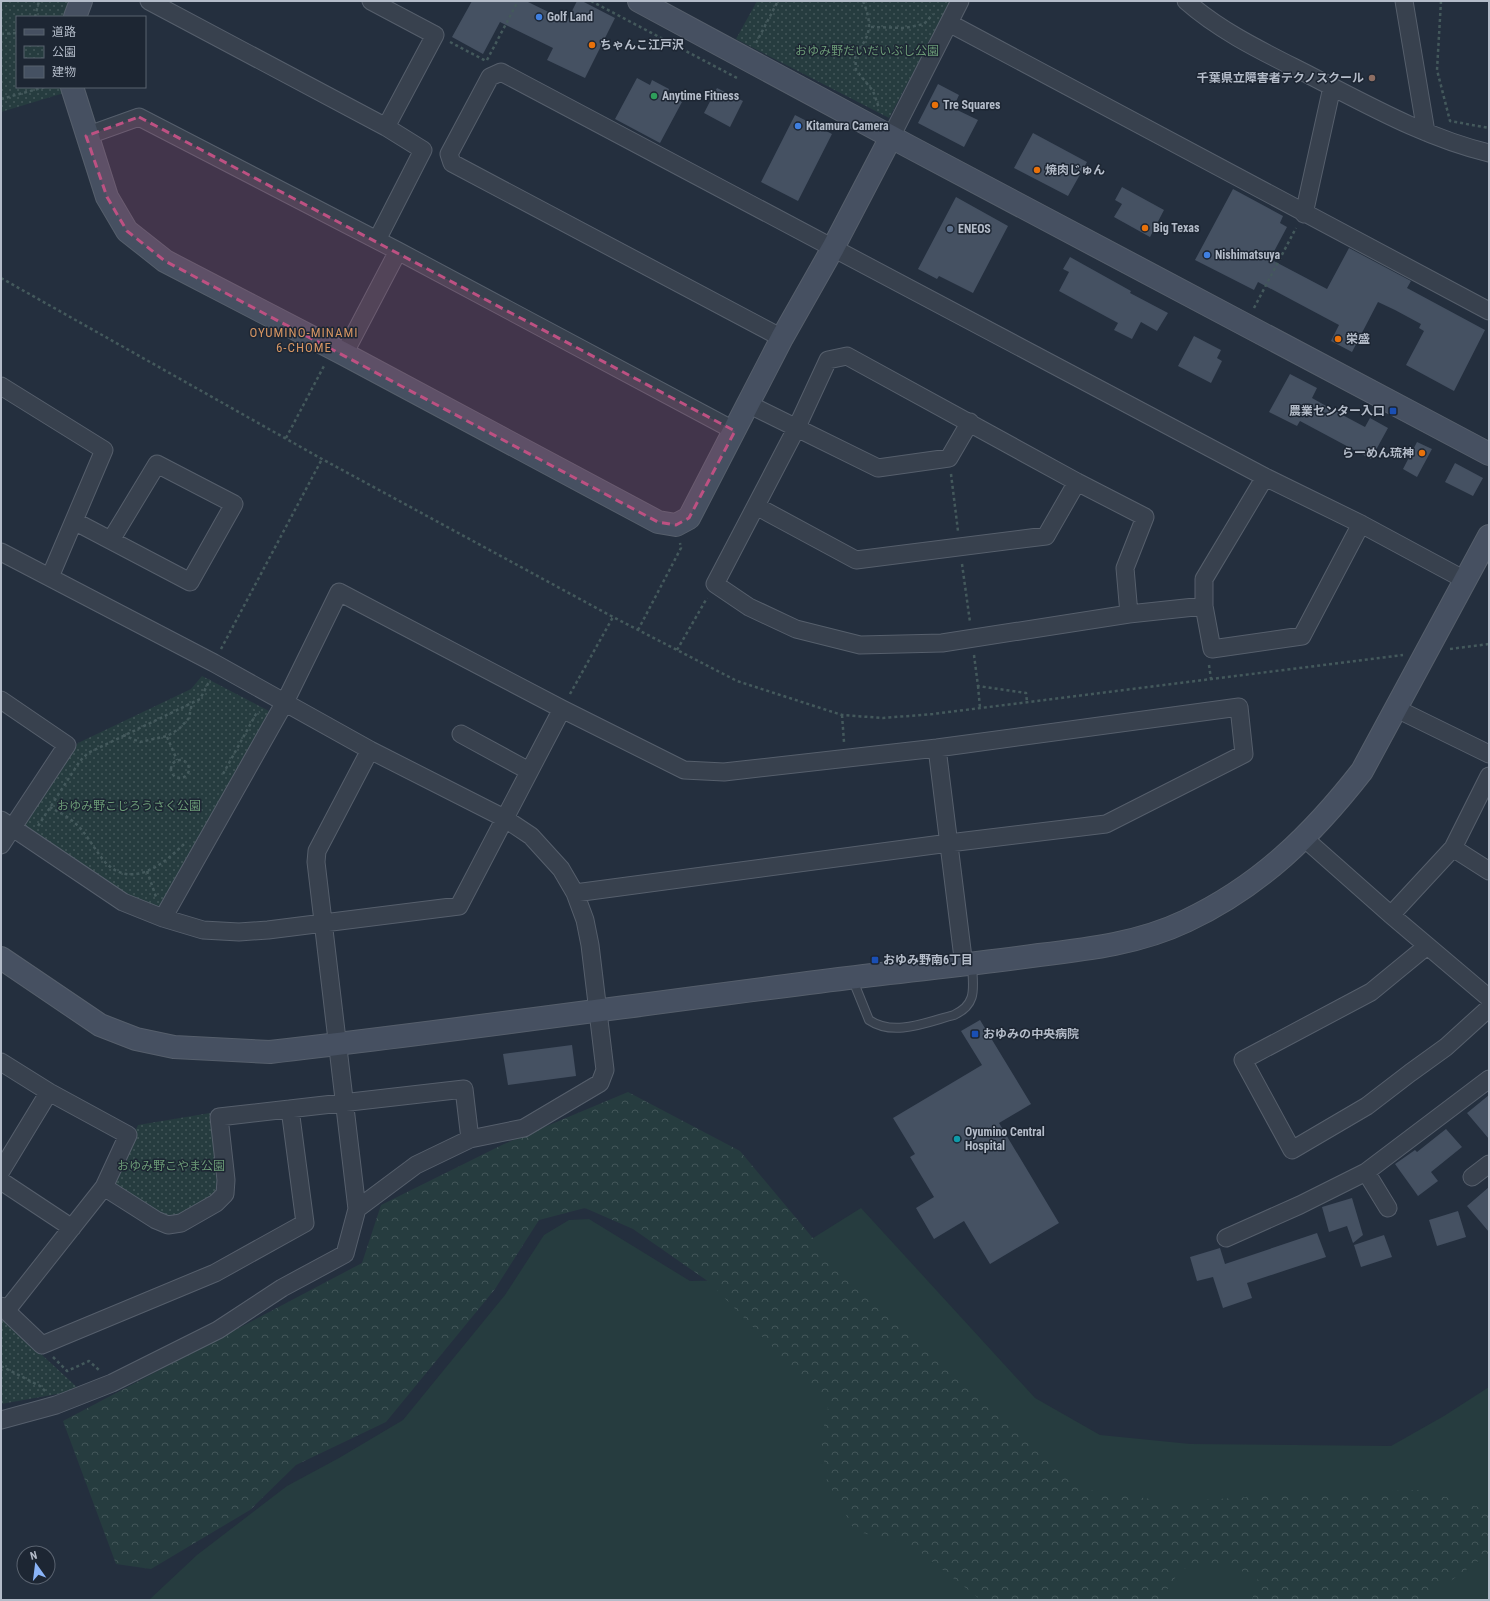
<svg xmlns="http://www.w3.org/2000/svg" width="1490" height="1601" font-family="'Roboto Condensed','Noto Sans JP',sans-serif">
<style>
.grass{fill:#263c3f}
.forest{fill:url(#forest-crowns)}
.park{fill:url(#park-dots)}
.building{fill:#455162}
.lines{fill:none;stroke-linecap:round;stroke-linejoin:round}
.lane-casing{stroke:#565f6c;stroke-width:10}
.street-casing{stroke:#565f6c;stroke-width:19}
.secondary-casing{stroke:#565f6c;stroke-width:24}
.path{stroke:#44595c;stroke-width:2.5;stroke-dasharray:3 3;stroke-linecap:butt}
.lane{stroke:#38414e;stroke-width:8}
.street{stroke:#38414e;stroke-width:17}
.secondary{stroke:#465061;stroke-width:22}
.marked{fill:#bd5182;fill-opacity:0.2;stroke:#bd5182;stroke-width:3;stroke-dasharray:8 5;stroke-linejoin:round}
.shop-dot{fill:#3f7fe0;stroke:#1d2633;stroke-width:1.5}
.food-dot{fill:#e8710a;stroke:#1d2633;stroke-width:1.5}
.education-dot{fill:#8d6e63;stroke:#1d2633;stroke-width:1.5}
.leisure-dot{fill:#2e9e5b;stroke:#1d2633;stroke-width:1.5}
.service-dot{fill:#5c6f8a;stroke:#1d2633;stroke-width:1.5}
.transit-dot{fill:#1a4fb4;stroke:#1d2633;stroke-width:1.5}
.culture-dot{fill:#0f9aa8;stroke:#1d2633;stroke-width:1.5}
.labels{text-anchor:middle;stroke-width:3;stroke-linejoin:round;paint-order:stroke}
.poi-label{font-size:12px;font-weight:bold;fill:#b4bcc9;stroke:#1d2633;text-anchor:start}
.park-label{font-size:12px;fill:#6b9a76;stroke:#1d2633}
.neighbourhood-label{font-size:13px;letter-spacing:1px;fill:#d59563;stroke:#1d2633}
</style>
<defs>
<pattern id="forest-crowns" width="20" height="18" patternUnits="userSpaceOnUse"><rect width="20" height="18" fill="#263c3f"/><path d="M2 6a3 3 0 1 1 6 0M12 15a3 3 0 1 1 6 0" fill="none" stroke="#435659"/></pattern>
<pattern id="park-dots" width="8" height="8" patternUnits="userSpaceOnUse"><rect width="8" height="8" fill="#263c3f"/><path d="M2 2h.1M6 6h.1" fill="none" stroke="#435659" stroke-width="1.8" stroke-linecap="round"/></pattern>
</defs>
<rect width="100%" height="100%" fill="#242f3e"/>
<path class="grass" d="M861 1208 1035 1398 1100 1435 1190 1444 1391 1446 1444 1416 1489 1387V1600H149L197 1555 287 1486 339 1458 403 1420 505 1295 544 1235 569 1220 589 1219 690 1281 746 1280Z"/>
<path class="forest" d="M628 1092 740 1151 847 1279 1088 1490 1172 1502 1295 1494 1423 1490 1489 1510 1488 1554 1424 1600H1252L1258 1578 1222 1563 1181 1569 1160 1600H981L911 1545 855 1531 827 1481 821 1439 828 1408 787 1362 709 1282 633 1229 585 1208 539 1220 495 1289 386 1422 296 1465 250 1510 151 1569 116 1564 63 1421 362 1263 381 1205 504 1144Z"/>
<path class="park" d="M1 1H71L65 17H17V87H63L64 93 1 112Z
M757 1H951L889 118 736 39Z
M202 676 269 711 162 911 121 895 19 827 78 743 191 689Z
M210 1113 220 1190 184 1216 169 1220 115 1185 114 1178 138 1125Z
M1 1317 80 1390 1 1404Z"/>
<path class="building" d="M472 1H526L567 21 577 1H582L615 18 585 78 547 60 553 48 500 22 483 54 452 37Z
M637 78 650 85 652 80 669 89 667 94 682 102 660 143 615 119Z
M938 84 959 95 953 108 978 120 964 147 918 123Z
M717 88 743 101 730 127 704 113Z
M795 115 832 134 798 201 761 182Z
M1033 133 1087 162 1068 196 1014 168Z
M1122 187 1164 210 1150 237 1114 217 1122 204 1115 200Z
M1233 189 1283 216 1280 223 1287 227 1270 259 1327 289 1349 248 1411 281 1407 288 1485 330 1454 391 1406 365 1424 331 1419 328 1421 324 1395 310 1378 302 1352 352 1331 341 1339 325 1258 282 1254 290 1195 260Z
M956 197 1008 226 973 293 939 276 937 279 918 269Z
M1070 257 1131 291 1130 293 1168 313 1157 331 1141 322 1132 339 1114 330 1118 323 1059 291 1069 272 1063 269Z
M1194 336 1221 350 1217 358 1222 361 1211 383 1178 366Z
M1290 374 1317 388 1312 398 1335 411 1365 427 1370 418 1388 428 1371 459 1300 421 1297 426 1269 412Z
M1417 442 1432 449 1417 477 1403 469Z
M1455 463 1483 478 1473 496 1445 482Z
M980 1020 1031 1104 999 1123 1059 1223 990 1264 964 1221 934 1239 916 1208 934 1197 910 1157 915 1154 893 1118 982 1065 961 1031Z
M572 1045 576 1076 508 1085 503 1054Z
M1489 1095V1139L1467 1113Z
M1446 1129 1462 1147 1431 1172 1438 1181 1418 1196 1395 1164 1415 1150 1417 1152Z
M1489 1187V1232L1467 1206Z
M1352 1198 1363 1235 1353 1243 1347 1226 1329 1232 1322 1207Z
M1458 1211 1466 1237 1437 1246 1429 1220Z
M1317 1233 1326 1257 1247 1283 1252 1298 1223 1308 1213 1277 1197 1281 1190 1257 1220 1248 1225 1264Z
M1384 1235 1392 1257 1361 1267 1354 1245Z"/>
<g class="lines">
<defs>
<path id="lane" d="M852 978 869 1020C894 1037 927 1022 954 1015 978 1004 973 987 972 965"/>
<path id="street" d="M149 1 386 127 423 150 377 240
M371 1 435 35 386 127
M1186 1C1222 33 1268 54 1311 76 1368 105 1426 138 1489 153
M1404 1 1426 132
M949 23 1489 311
M86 136 139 117 398 251 735 431
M891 137 960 1
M1304 214 1332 87
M782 338 452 163 449 154 490 77 501 72 1265 477 1361 524 1465 580
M344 354 398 251
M1 386 104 450 50 577
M748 404 878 468 949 458 970 422
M756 506 856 560 1046 536 1077 482
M74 521 190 582 234 504 157 464 111 540
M1 552 214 663 370 750 504 818 531 836 561 869 575 893 585 920 590 945 605 1070 600 1083 524 1128 470 1139 416 1165 357 1209
M1204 606 1212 649 1302 636 1361 524
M1129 614 1125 568 1145 517 1077 482 847 356 828 360 796 429 715 584 749 607 796 629 860 645 942 643 1129 614 1204 606V579L1265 477
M1 700 67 745 1 845
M1397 709 1489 754
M461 734 529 771
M937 748 964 966
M1 820 123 902 163 918 203 930 239 932 268 930 459 906 562 709
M1304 838 1391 915 1489 998
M1453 848 1489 871
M1391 915 1453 848 1489 776
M163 918 285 702 339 592 562 709 684 770 724 772 937 748 1239 707 1244 754 1106 824 949 843 575 893
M1427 946 1371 992 1243 1060 1292 1150 1367 1106 1410 1073 1446 1047 1489 1008
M1 1062 49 1092 128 1135 104 1187 6 1311
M1 1171 49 1092
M1366 1172 1388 1208
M1472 1177 1489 1164
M1 1181 72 1228
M104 1187 156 1220 168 1225 181 1223 216 1203 225 1194 226 1180 219 1117 464 1089 470 1139
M1226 1238 1300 1205 1366 1172 1489 1079
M1 1306 42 1345 215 1273 305 1223 290 1109
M1 1420 56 1405 112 1383 218 1330 282 1288 345 1254 357 1209 316 862 317 851 370 750"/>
<path id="secondary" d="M639 1 908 146 1489 454
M75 17 81 1
M72 87 107 197 127 231 165 261 344 354 658 522 676 525 689 518 782 338 833 248 891 137
M1 958 100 1025 136 1039 174 1047 270 1052C463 1030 656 1002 848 978 912 970 976 964 1039 955 1090 949 1140 943 1186 921 1260 886 1312 835 1362 771L1489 536"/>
</defs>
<use href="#lane" class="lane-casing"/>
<use href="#street" class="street-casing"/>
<use href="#secondary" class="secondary-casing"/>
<path class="path" d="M591 1 737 78
M863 1C872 23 872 36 855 53L856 70 873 91 879 108
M1441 1 1437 70 1450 121 1489 128
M35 17 39 1
M871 27 905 28 924 24 933 14
M1 34 17 33
M450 42 486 61
M756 43 778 1
M487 60 518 1
M1 99 45 87
M1 278 322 459 613 617 737 681 842 715 883 718 933 714 1403 655
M1254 308 1296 228
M286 438 325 364
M951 474 958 531
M962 564 970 622
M638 630 681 548 680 543
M221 649 322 459
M1450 649 1489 644
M677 650 707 598
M974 655 978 686 1026 693 1027 702
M1209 665 1211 679
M978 686 980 708
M570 694 613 617
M842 715 844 742
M123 735 140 742 167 736 179 729 189 718 192 703
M167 737 177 760
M171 769a9 9 0 1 1 18 0a9 9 0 1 1-18 0Z
M223 774 256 714 260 712
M50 807C58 812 69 817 76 824 88 835 95 851 106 863 133 890 165 863 185 843
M38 826 80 761 88 753 200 699 210 680
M147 871 156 897
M53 1357 67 1371 89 1361 99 1370
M1 1366 40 1386 45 1391"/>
<use href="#lane" class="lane"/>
<use href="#street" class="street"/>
<use href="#secondary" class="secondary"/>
</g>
<path class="marked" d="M139 117 735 431 689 518 676 525 658 522 165 261 127 231 107 197 86 136Z"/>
<g class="shop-dot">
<circle cx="539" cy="17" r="4"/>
<circle cx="798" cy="126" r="4"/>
<circle cx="1207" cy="255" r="4"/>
</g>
<g class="food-dot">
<circle cx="592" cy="45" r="4"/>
<circle cx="935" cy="105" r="4"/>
<circle cx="1037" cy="170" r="4"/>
<circle cx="1145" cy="228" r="4"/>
<circle cx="1338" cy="339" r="4"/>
<circle cx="1422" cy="453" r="4"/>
</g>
<circle class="education-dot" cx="1372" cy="78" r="4"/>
<circle class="leisure-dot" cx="654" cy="96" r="4"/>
<circle class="service-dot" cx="950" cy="229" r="4"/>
<g class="transit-dot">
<rect x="1389" y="407" width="8" height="8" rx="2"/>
<rect x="871" y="956" width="8" height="8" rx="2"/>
<rect x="971" y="1030" width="8" height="8" rx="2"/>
</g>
<circle class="culture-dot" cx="957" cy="1139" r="4"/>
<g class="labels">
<g class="poi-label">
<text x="547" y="21">Golf Land</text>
<text x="600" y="49">ちゃんこ江戸沢</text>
<text x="1364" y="82" text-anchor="end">千葉県立障害者テクノスクール</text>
<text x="662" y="100">Anytime Fitness</text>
<text x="943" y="109">Tre Squares</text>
<text x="806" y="130">Kitamura Camera</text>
<text x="1045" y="174">焼肉じゅん</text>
<text x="1153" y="232">Big Texas</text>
<text x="958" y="233">ENEOS</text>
<text x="1215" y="259">Nishimatsuya</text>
<text x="1346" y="343">栄盛</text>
<text x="1385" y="415" text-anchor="end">農業センター入口</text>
<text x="1414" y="457" text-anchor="end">らーめん琉神</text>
<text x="883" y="964">おゆみ野南6丁目</text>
<text x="983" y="1038">おゆみの中央病院</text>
<text x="965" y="1136">Oyumino Central<tspan x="965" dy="14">Hospital</tspan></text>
</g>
<g class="park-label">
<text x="867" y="55">おゆみ野だいだいぶし公園</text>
<text x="129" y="810">おゆみ野こじろうさく公園</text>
<text x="171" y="1170">おゆみ野こやま公園</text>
</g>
<g class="neighbourhood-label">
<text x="304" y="337">OYUMINO-MINAMI<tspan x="304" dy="15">6-CHOME</tspan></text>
</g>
</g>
<rect width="1490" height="1601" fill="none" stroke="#b4bcc9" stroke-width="4"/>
<rect x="16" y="16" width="130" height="72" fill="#1d2633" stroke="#59626f"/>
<rect x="24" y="29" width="20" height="6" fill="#465061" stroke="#59626f"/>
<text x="52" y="36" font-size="12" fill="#b4bcc9">道路</text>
<rect x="24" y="46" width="20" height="12" fill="url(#park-dots)" stroke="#59626f"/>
<text x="52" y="56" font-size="12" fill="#b4bcc9">公園</text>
<rect x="24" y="66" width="20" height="12" fill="#455162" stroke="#59626f"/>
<text x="52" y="76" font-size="12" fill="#b4bcc9">建物</text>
<g transform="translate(36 1565) rotate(346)"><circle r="19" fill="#1d2633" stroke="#59626f"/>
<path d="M0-3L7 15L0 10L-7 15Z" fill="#8ab4f8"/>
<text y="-6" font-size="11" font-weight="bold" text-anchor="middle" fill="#b4bcc9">N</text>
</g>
</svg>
